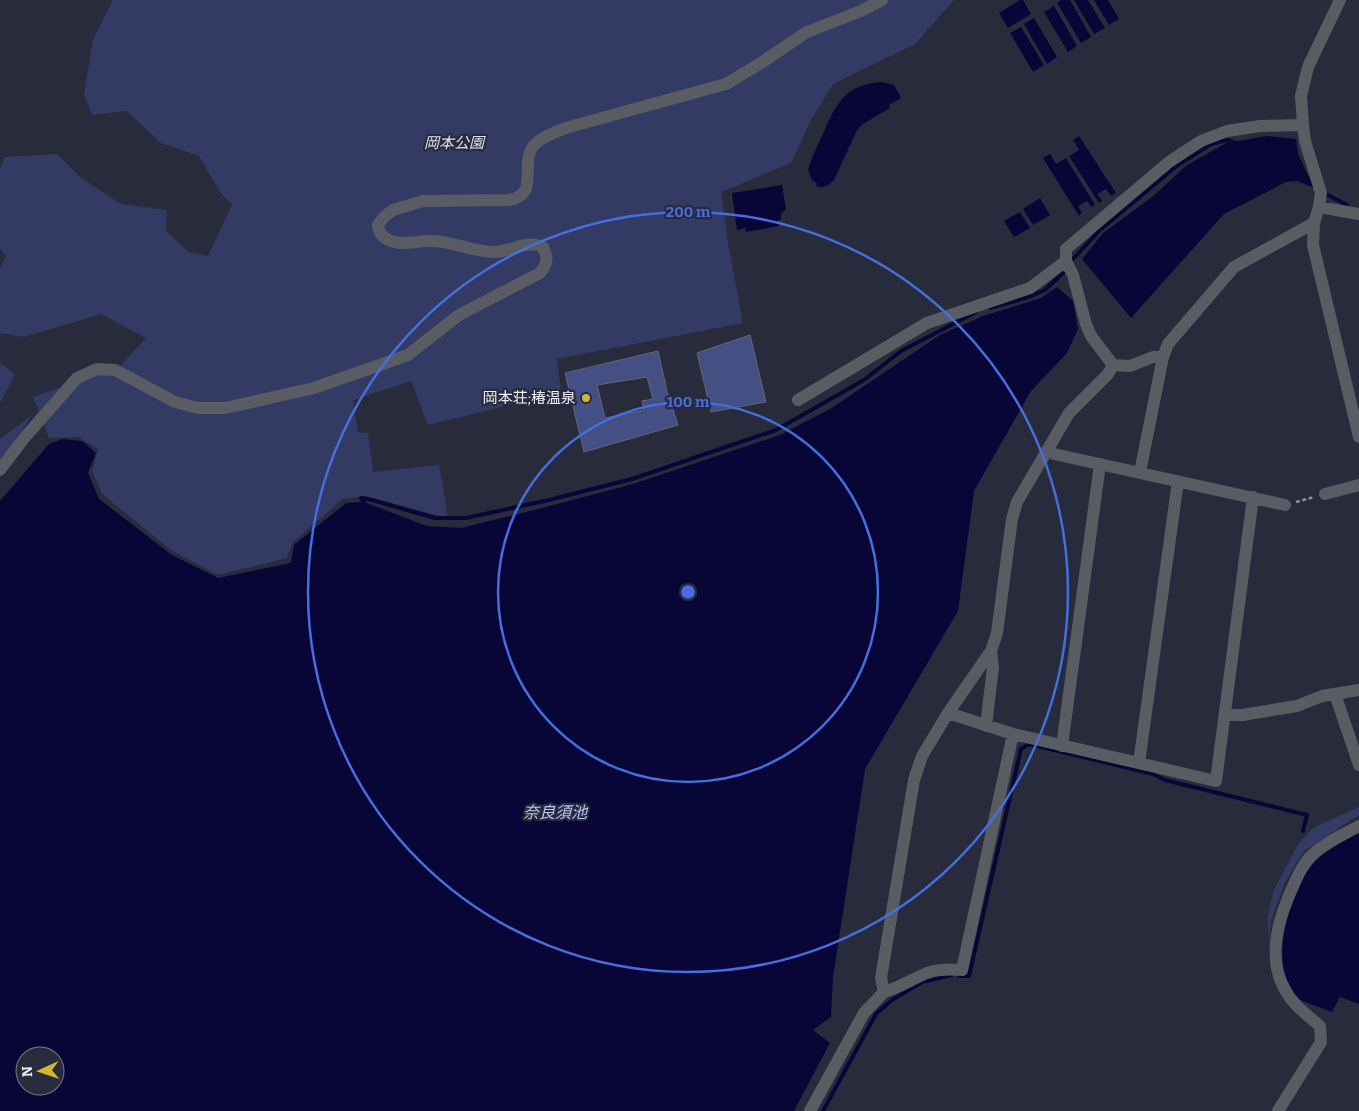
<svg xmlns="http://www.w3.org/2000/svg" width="1359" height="1111" font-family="Bitter,'Noto Sans JP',serif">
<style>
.green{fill:#333b64}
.water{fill:#080636;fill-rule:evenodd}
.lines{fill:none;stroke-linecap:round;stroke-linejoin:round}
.stream{stroke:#080636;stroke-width:4}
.building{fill:#444f84;stroke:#626678;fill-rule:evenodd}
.path{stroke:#8a8d9a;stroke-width:2.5;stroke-dasharray:4 2.5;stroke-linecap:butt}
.street{stroke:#5a5c63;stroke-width:12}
.ring{fill:none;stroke:#466ede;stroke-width:2.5}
.poi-dot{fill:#d6b534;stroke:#282b3b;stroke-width:2}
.labels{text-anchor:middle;stroke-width:4.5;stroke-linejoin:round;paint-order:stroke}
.park-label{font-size:15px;font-style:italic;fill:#dde1f2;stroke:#282b3b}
.poi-label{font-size:15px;fill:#ebeef8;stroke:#282b3b;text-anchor:end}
.water-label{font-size:16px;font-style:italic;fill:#b6c3f4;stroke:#282b3b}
.centre{fill:#466ede;stroke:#282b3b;stroke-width:2.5}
.ring-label{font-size:15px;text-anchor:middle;font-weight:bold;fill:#466ede;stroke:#282b3b;stroke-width:4.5;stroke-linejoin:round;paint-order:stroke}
</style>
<rect width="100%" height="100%" fill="#282b3b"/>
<path class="green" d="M113 0H954L915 44 833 84 811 120 791 163 721 192 728 243 743 323 557 359 561 392 428 425 411 381 353 400 358 432 368 433 373 472 439 465 448 518 365 496 343 499 293 542 287 558 218 575 171 550 102 494 92 471 98 449 78 437 49 438 33 397 120 366 146 338 101 314 24 337 0 333V268L6 257 0 248V169L5 157 57 154 80 177 121 204 167 210 166 231 189 252 208 256 232 205 220 192 199 156 161 143 127 111 92 115 84 94 93 40Z
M0 363 15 374 0 403Z
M32 415 4 457 0 462V439Z
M1359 807V815L1304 851 1286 880 1271 920 1269 942 1268 916 1273 892 1298 844 1313 828Z"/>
<path class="water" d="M1020 0H1023L1031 14 1008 28 999 13Z
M1061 0H1070L1091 37 1081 43 1057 3Z
M1074 0H1088L1105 28 1094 34Z
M1094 0H1108L1119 19 1109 25Z
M1054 6 1077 46 1068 52 1044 12Z
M1034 18 1057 57 1047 64 1024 24Z
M1021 27 1044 65 1033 72 1010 33Z
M882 82 894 85 901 98 889 105 890 108 863 124 857 130 834 180C829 185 823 189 816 186L817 183 812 180 808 170C812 157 817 146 823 134 836 104 845 84 882 82Z
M1079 136 1116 193 1111 196 1106 189 1097 194 1102 201 1099 203 1069 156 1079 150 1073 140Z
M1267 136 1296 139 1298 154 1314 188 1297 181 1286 182 1224 214 1131 318 1082 259 1103 233 1152 197 1187 165 1226 143Z
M1050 154 1056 164 1066 158 1095 205 1091 207 1087 201 1078 206 1082 213 1079 216 1043 158Z
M782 185 786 209 781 214V220H778L779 226 746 232 745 228 737 230 732 193Z
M1040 198 1050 215 1033 225 1023 209Z
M1020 212 1030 228 1014 237 1004 221Z
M1057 287 1073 301 1078 329 1067 353 1031 391 974 491 958 611 865 769 833 977 831 1017 813 1030 830 1043 794 1111H0V501L49 444 62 439 82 441 96 453 88 473 99 499 172 555 218 578 291 563 294 545 346 503 364 502 427 526 461 528 538 509 633 484 780 435 830 409 940 335 983 316 1041 298ZM25 1056H55V1086H25Z
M1359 831V1004L1340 997 1332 1012 1297 999C1293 990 1286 981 1284 971 1277 943 1292 886 1312 865 1324 851 1343 840 1359 831Z"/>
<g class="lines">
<path class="stream" d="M1326 194 1347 205
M1073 259 1100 230 1178 165 1211 144 1227 140 1236 143
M990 308 1029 297 1045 290 1063 273
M364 502 361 498 372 500 435 518H466L549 500 632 479 776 430 864 380 901 351 976 312
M959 976H969L1021 749 1029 744 1153 774 1165 780 1307 815 1303 831
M823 1111 876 1014 892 1000 922 982 952 975"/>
</g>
<path class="building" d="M750 335 766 402 711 412 697 353Z
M658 351 667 391 678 425 584 452 565 373ZM647 377 653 399 642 401 644 410 605 418 597 385Z"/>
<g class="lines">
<path class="path" d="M1296 502 1314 497"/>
<path class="street" d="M1303 125 1305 141 1321 193 1319 207 1314 223 1313 245 1359 437
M1319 207 1359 214
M1163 357H1153L1130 366 1113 365 1091 336 1086 324 1073 275 1066 261V249L1169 162 1201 141 1227 131 1260 126 1303 125 1301 96 1308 67 1340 0
M798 400 927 323 1030 288 1066 261
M1048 449 1054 454 1285 505
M0 470 25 437 77 378 97 369 115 370 175 402 198 408H225L314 388 408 355 459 315 540 273C548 263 548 258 543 247 527 239 511 252 494 252 472 252 451 240 429 241 416 241 404 246 391 241 383 238 379 234 378 225L384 217 393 210 423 201 510 200C537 194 523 171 530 152 535 138 556 132 569 127L726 84 761 63 807 32 861 11 882 0
M1140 472 1163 357 1168 344 1234 267 1314 223
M1325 494 1359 485
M1335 694 1359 765
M948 713 1013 734 1216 781 1253 497
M1225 715H1242L1297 706 1322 696 1359 690
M986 726 993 667 991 651
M1062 746 1100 464
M1139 763 1178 481
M884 992C899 988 912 979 927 973 938 969 950 969 962 970L1013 734
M810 1111 864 1013 884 992 881 978 914 780 922 756 948 713 991 651 997 633 1012 519 1017 502 1069 413 1108 374 1113 365
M1278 1111 1321 1042 1320 1026C1307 1015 1292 1004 1284 988 1266 954 1280 914 1295 882 1299 873 1304 863 1311 856 1324 843 1343 835 1359 826"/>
</g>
<g class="ring">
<circle cx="688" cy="592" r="190"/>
<circle cx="688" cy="592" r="380"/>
</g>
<circle class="poi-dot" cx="586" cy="398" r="5"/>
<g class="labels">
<g class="park-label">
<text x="454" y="148">岡本公園</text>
</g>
<g class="poi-label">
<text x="576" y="403">岡本荘;椿温泉</text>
</g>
<g class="water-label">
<text x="555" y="818">奈良須池</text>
</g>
</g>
<circle cx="688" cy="592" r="8" class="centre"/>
<g class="ring-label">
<text x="688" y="217">200 m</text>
<text x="688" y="407">100 m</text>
</g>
<g transform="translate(40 1071) rotate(267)"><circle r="24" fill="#282b3b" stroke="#767987"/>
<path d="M0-4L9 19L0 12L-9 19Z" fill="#d6b534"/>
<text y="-8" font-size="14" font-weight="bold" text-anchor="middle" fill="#ebeef8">N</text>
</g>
</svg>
